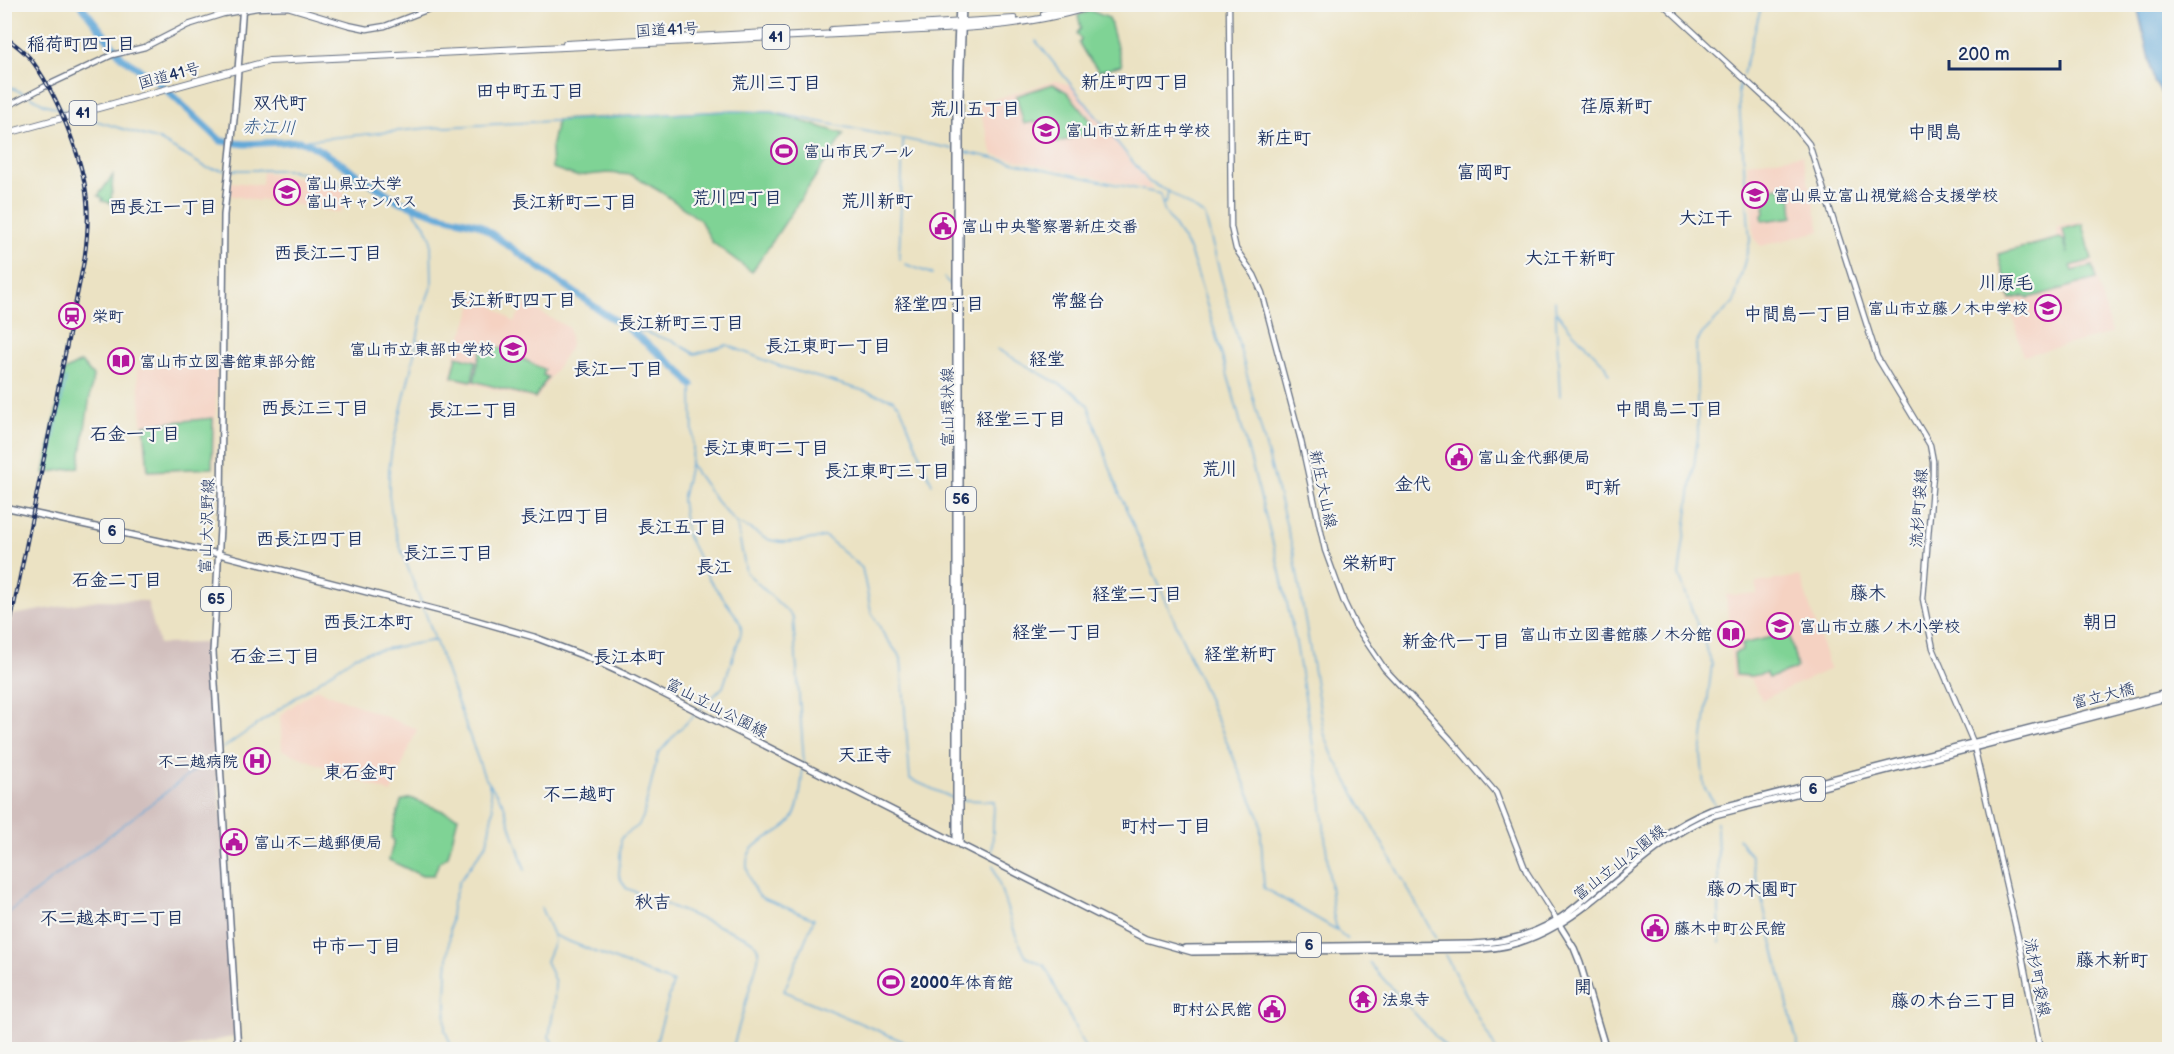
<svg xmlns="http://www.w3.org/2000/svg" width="2174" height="1054" font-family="'Balsamiq Sans','Klee One',sans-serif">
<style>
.built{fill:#f5d2c2}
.industrial{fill:#d1bfbd}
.green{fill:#7fd395;stroke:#4d817a;stroke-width:1.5}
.water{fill:#62a8d8;stroke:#3e6c9b;stroke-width:1.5}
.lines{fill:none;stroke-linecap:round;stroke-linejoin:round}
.stream{stroke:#62a8d8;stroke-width:1.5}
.river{stroke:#62a8d8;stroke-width:7}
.secondary-casing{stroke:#646e81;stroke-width:7}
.primary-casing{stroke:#646e81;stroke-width:8}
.highway-casing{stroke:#646e81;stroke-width:8}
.secondary{stroke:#fff;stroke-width:4.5}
.primary{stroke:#fff;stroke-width:5}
.highway{stroke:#fff;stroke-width:6}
.rail-casing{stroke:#1b2f5e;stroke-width:4}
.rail{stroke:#f6f6f2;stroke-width:1.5;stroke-dasharray:4.5;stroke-linecap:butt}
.labels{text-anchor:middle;stroke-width:4.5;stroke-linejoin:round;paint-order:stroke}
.shield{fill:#f6f6f2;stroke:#5d6b8a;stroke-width:1.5}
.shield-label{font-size:15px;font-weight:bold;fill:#1b2f5e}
.street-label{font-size:16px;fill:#1b2f5e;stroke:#f6f6f2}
.poi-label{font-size:16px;font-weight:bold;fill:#1b2f5e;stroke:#f6f6f2;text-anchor:start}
.neighbourhood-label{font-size:18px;font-weight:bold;fill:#1b2f5e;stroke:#f6f6f2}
.water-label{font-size:18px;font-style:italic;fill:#345989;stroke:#f6f6f2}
</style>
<rect width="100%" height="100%" fill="#f6f6f2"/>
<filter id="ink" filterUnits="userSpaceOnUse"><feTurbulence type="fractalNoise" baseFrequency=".0167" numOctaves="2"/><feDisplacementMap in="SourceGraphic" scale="12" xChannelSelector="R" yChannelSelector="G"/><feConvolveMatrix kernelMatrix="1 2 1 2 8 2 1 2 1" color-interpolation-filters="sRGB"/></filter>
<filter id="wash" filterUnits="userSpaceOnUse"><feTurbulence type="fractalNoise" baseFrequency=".008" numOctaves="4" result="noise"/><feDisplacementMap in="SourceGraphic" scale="24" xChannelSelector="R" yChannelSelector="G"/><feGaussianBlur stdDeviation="1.35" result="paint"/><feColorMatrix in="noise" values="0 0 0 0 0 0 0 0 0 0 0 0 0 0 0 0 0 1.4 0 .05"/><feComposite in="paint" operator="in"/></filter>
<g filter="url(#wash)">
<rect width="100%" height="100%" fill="#ebe2c3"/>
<path class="built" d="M1055 81 1071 85 1153 190 993 155 978 104Z
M1802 155 1820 231 1761 246 1754 239 1747 163Z
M263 172 312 180V183L344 189 341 213 287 203 286 205 260 199 259 201 229 195 230 182 262 185Z
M2082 221 2112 333 2023 356 1996 253 2057 237V227Z
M477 294 514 322 525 304 569 328 571 346 536 400 450 378 456 352Z
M217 362 214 468 147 473 137 369Z
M1800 576 1830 669 1762 700 1750 678H1733L1726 595 1757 594 1756 583Z
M316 689 417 729 391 793 282 750 280 715Z"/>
<path class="industrial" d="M98 600 147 601 159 644 205 643 227 880 237 1036 175 1049 5 1050 4 655 12 615Z"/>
<path class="green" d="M1091 11 1109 18 1122 65 1099 71 1086 55 1079 43 1081 40 1077 33 1081 28 1078 15Z
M1053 84 1067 92 1091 121 1086 127 1085 134 1056 143 1053 133 1034 122 1024 124 1016 96Z
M725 111 771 112 844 134 752 272 712 242 700 220 661 192 632 175 608 173 576 176 552 168 551 149 557 120Z
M113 175 111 203 102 201 103 198 98 196Z
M1781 187 1782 193H1791L1793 217 1763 221 1762 215 1765 213 1764 207 1766 206 1763 189Z
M2083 224 2092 260 2071 266 2073 271 2092 266 2096 279 2029 298 2024 296 2010 299 1998 254 2060 238 2064 241 2068 254 2063 229Z
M482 344 511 350V353L545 370 543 375 548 377 535 398 474 381Z
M457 356 476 361 472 381 452 377Z
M81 362 93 376 79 467 44 473 64 371Z
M213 418 212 468 148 471 144 425Z
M1789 633 1797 667 1793 670 1769 678 1766 673 1752 676 1736 675 1734 653 1742 650V644Z
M410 798 458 817 448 856 439 862 434 875H420L389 860 394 840 391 838 401 801Z"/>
<path class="water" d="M2137 5H2169V105L2154 82Z"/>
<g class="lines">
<path class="stream" d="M1006 4 1007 6
M1036 41 1149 182 1168 191 1166 203H1162
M1743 74 1762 4
M4 84 25 94
M30 96 44 104 72 113
M80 116 159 140 207 168 225 170
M299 141 428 128 725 111 771 112 953 149
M961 151 1156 193 1160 194 1164 210 1189 249 1198 275 1232 390 1276 555 1296 643 1320 788 1333 913 1337 930
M230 170H290L352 186 358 175
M1168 191 1205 216 1294 554 1324 733 1333 756 1436 939
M410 206 426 227 431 238 432 285 423 309 412 365 392 448 389 469V495L393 523 402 552 422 605
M899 259 903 140
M905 264 932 274
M944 278 952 286
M1555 301 1560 396
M1556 311 1570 329 1606 366 1609 374
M625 326 675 342 695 354 727 345 782 367 892 399 900 406 932 484
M997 349 1075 393 1088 405 1118 490 1260 819 1264 888 1337 930 1347 939
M692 385 693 451 682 500 687 535 709 579 737 617 741 625V633L723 687 678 731 658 754 643 817 638 826 623 836 621 840 619 876 626 888 745 937C756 942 760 948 758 960L732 1050
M51 452 66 378
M690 464 717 502 737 524C749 525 757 535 767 539 785 546 808 539 826 537L862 568 871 611 884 635 901 658 910 779 955 799
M737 525 746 572 793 617 804 763
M424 609 484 776 503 803 525 870
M222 749 355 656 368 652 436 640
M803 767C801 784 801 808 790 822 776 839 745 839 747 867 748 877 753 889 760 897L814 919 784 991 924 1050
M963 800 994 801 992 857
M1715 804 1704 787 1701 754 1712 664 1679 575 1698 436 1696 344 1702 334 1734 302 1750 241 1738 91 1741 79
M1717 822 1720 942
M1738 838 1751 856 1799 1050
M993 865 1015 933 1024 953 1028 958 1045 966 1086 1050
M541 908 553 935 673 983 654 1050
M4 916 216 754
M553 936 554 942 546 961 555 982 554 1006 549 1037 555 1046V1050
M1445 955 1496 1050
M1369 963 1448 1050
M453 1050 445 1030 447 972 452 905 459 882 487 843 493 809 489 784"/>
<path class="river" d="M80 4 122 57 160 84 221 141 245 144 299 141 311 145 331 157 398 201 439 215 478 224 605 314 625 326 679 370 692 385"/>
</g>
</g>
<g filter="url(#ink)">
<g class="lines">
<defs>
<path id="secondary" d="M1229 4 1231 227 1236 249 1254 275 1262 293 1301 441 1325 550 1344 602 1355 625 1384 668 1450 739 1496 793 1526 871 1557 920
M1663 4 1791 122 1809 144 1877 357 1930 445 1933 461V475L1923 599 1929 629 1933 648 1973 742 2021 950 2040 1050
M4 108 44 87 112 55 145 47 188 25 223 14 257 8 288 7 348 25 367 29 385 26 442 4"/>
<path id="primary" d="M4 507 219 554 464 617 534 637 587 657 628 676 1146 939 1192 952 1482 949C1578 945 1629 848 1715 815L2170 697
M956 843V70L959 4
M960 845V97L963 4
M1559 924 1574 948 1580 963 1606 1050
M1185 948 1472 944C1501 943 1530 936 1555 921 1570 913 1582 901 1595 890 1632 860 1666 828 1711 810L2170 692
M238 1050 213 652 221 510 224 215 235 110 243 4"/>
<path id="highway" d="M1044 14 1084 4
M832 30 1014 19
M566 44 783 32
M4 134 269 61 963 28C1009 25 1055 19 1098 4"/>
</defs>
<use href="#secondary" class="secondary-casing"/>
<use href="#primary" class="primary-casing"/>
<use href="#highway" class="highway-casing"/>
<use href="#secondary" class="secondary"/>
<use href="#primary" class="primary"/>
<use href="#highway" class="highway"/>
<defs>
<path id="rail" d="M4 36C13 43 22 49 29 57 55 89 84 160 87 201 89 221 87 241 84 261L4 655"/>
</defs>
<use href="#rail" class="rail-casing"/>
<use href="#rail" class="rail"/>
</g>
</g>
<defs>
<symbol id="school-ring" viewBox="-11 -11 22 22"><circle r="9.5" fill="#f6f6f2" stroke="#b5179e" stroke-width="1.5"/><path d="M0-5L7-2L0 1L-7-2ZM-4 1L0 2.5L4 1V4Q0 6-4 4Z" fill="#b5179e"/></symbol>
<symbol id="stadium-ring" viewBox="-11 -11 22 22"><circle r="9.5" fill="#f6f6f2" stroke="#b5179e" stroke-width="1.5"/><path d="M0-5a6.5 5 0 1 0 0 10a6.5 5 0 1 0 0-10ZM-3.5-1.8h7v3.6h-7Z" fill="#b5179e"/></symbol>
<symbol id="university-ring" viewBox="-11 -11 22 22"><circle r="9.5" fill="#f6f6f2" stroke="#b5179e" stroke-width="1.5"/><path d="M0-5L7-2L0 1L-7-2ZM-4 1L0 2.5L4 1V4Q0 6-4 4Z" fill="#b5179e"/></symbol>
<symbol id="civic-ring" viewBox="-11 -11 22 22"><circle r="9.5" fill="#f6f6f2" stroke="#b5179e" stroke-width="1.5"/><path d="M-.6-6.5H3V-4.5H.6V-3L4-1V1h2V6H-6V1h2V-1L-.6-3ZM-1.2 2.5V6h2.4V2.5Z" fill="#b5179e"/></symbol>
<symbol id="station-ring" viewBox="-11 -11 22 22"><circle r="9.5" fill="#f6f6f2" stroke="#b5179e" stroke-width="1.5"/><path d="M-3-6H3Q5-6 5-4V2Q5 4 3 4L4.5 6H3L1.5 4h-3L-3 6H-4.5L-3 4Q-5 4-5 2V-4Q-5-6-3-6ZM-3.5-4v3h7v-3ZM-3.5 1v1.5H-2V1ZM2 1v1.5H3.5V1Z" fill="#b5179e"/></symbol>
<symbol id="library-ring" viewBox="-11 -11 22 22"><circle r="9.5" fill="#f6f6f2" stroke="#b5179e" stroke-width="1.5"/><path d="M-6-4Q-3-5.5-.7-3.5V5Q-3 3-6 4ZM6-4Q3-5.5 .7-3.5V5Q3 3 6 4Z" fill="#b5179e"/></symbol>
<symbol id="hospital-ring" viewBox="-11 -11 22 22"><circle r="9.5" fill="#f6f6f2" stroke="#b5179e" stroke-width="1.5"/><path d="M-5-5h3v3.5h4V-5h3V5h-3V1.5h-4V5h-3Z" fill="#b5179e"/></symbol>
<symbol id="temple-ring" viewBox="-11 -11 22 22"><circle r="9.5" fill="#f6f6f2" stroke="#b5179e" stroke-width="1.5"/><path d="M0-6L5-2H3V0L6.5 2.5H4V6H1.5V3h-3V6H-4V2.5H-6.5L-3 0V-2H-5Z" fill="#b5179e"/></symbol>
</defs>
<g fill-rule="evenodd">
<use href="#school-ring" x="1031" y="115" width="30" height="30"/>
<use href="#stadium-ring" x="769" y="136" width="30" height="30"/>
<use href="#university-ring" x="272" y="177" width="30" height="30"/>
<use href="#school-ring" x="1740" y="180" width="30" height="30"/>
<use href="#civic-ring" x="928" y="211" width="30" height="30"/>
<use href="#school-ring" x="2033" y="293" width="30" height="30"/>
<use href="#station-ring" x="57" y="301" width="30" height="30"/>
<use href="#school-ring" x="498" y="334" width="30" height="30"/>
<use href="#library-ring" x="106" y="346" width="30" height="30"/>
<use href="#civic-ring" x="1444" y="442" width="30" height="30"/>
<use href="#school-ring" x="1765" y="611" width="30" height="30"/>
<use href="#library-ring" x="1716" y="619" width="30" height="30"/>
<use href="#hospital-ring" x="242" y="746" width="30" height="30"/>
<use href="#civic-ring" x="219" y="827" width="30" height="30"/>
<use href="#civic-ring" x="1640" y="913" width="30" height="30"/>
<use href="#stadium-ring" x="876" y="967" width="30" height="30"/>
<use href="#temple-ring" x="1348" y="984" width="30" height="30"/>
<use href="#civic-ring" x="1257" y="994" width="30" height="30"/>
</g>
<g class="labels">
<g class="shield">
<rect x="762.5" y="25" width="27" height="24" rx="4.5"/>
<rect x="69.5" y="101" width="27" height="24" rx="4.5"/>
<rect x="946" y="487" width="30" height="24" rx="4.5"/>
<rect x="100" y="519" width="24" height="24" rx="4.5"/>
<rect x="201" y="587" width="30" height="24" rx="4.5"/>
<rect x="1801" y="777" width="24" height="24" rx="4.5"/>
<rect x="1297" y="933" width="24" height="24" rx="4.5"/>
</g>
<g class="shield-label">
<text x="776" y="42">41</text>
<text x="83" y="118">41</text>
<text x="961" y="504">56</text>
<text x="112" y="536">6</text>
<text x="216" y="604">65</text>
<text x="1813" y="794">6</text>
<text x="1309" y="950">6</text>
</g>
<g class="street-label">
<text transform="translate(667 29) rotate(-3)" y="6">国道41号</text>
<text transform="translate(169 75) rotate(-15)" y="6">国道41号</text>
<text transform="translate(947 407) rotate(-90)" y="6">富山環状線</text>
<text transform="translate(1324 489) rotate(78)" y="6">新庄大山線</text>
<text transform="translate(1918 508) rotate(-86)" y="6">流杉町袋線</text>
<text transform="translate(206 526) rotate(-88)" y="6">富山大沢野線</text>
<text transform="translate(2103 695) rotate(-14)" y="6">富立大橋</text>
<text transform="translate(717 707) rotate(27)" y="6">富山立山公園線</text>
<text transform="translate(1619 862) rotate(-38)" y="6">富山立山公園線</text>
<text transform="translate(2038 977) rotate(79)" y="6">流杉町袋線</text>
</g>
<g class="poi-label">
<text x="1066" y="136">富山市立新庄中学校</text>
<text x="804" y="157">富山市民プール</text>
<text x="306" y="189">富山県立大学<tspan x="306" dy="18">富山キャンパス</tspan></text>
<text x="1774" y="201">富山県立富山視覚総合支援学校</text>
<text x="962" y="232">富山中央警察署新庄交番</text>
<text x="2028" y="314" text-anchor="end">富山市立藤ノ木中学校</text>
<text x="92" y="322">栄町</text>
<text x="494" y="355" text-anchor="end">富山市立東部中学校</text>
<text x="140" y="367">富山市立図書館東部分館</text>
<text x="1478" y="463">富山金代郵便局</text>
<text x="1800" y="632">富山市立藤ノ木小学校</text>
<text x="1712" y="640" text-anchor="end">富山市立図書館藤ノ木分館</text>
<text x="238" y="767" text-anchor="end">不二越病院</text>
<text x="254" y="848">富山不二越郵便局</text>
<text x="1674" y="934">藤木中町公民館</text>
<text x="910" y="988">2000年体育館</text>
<text x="1382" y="1005">法泉寺</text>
<text x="1252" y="1015" text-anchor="end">町村公民館</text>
</g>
<g class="neighbourhood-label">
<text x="81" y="50">稲荷町四丁目</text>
<text x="1135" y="88">新庄町四丁目</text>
<text x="776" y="89">荒川三丁目</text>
<text x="530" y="97">田中町五丁目</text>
<text x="280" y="109">双代町</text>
<text x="1616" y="112">荏原新町</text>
<text x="975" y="115">荒川五丁目</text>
<text x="1935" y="138">中間島</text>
<text x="1284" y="144">新庄町</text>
<text x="1484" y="178">富岡町</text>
<text x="737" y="204">荒川四丁目</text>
<text x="877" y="207">荒川新町</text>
<text x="574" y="208">長江新町二丁目</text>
<text x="163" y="213">西長江一丁目</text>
<text x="1706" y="224">大江干</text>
<text x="328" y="259">西長江二丁目</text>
<text x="1570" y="264">大江干新町</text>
<text x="2006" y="289">川原毛</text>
<text x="513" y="306">長江新町四丁目</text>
<text x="1078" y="307">常盤台</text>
<text x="939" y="310">経堂四丁目</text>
<text x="1798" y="320">中間島一丁目</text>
<text x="681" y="329">長江新町三丁目</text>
<text x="828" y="352">長江東町一丁目</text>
<text x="1047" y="365">経堂</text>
<text x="618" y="375">長江一丁目</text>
<text x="315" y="414">西長江三丁目</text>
<text x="1669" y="415">中間島二丁目</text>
<text x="473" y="416">長江二丁目</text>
<text x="1021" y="425">経堂三丁目</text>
<text x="135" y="440">石金一丁目</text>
<text x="766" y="454">長江東町二丁目</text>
<text x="1220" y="475">荒川</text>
<text x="887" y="477">長江東町三丁目</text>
<text x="1413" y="490">金代</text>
<text x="1603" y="493">町新</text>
<text x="565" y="522">長江四丁目</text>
<text x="682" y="533">長江五丁目</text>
<text x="310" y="545">西長江四丁目</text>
<text x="448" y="559">長江三丁目</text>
<text x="1369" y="569">栄新町</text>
<text x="714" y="573">長江</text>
<text x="117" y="586">石金二丁目</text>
<text x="1868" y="599">藤木</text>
<text x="1137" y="600">経堂二丁目</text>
<text x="368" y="628">西長江本町</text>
<text x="2101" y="628">朝日</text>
<text x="1057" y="638">経堂一丁目</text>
<text x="1456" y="647">新金代一丁目</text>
<text x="1240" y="660">経堂新町</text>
<text x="275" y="662">石金三丁目</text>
<text x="629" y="663">長江本町</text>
<text x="865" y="761">天正寺</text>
<text x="360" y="778">東石金町</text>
<text x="579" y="800">不二越町</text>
<text x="1166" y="832">町村一丁目</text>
<text x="1752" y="895">藤の木園町</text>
<text x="653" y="908">秋吉</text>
<text x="112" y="924">不二越本町二丁目</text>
<text x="356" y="952">中市一丁目</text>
<text x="2112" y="966">藤木新町</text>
<text x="1583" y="993">開</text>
<text x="1954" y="1007">藤の木台三丁目</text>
</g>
<g class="water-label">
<text transform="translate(269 127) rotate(2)" y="6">赤江川</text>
</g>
</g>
<rect width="2174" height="1054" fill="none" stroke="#f6f6f2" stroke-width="24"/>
<path d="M1949 60v9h111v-9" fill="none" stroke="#1b2f5e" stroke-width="3"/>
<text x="1958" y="60" font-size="18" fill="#1b2f5e" stroke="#f6f6f2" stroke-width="4.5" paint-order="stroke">200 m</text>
</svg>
